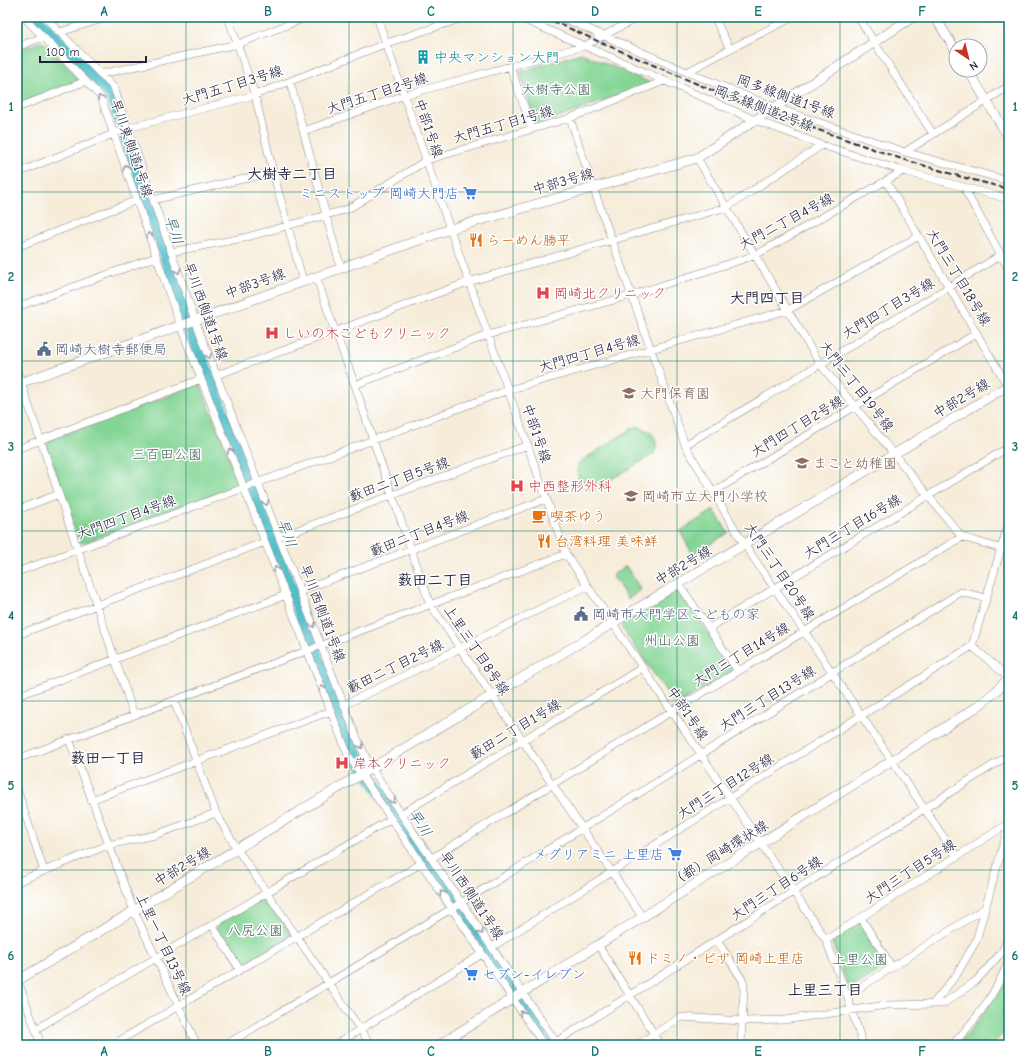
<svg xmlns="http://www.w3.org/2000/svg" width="1026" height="1062" font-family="'Comic Neue','Klee One',sans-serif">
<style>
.green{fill:#84d595;stroke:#537c68}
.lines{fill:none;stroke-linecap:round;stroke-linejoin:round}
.river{stroke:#51bfc9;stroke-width:13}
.minor-casing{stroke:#8c878a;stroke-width:8}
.tertiary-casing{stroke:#8c878a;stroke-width:10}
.minor{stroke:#fff;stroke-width:7}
.tertiary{stroke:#fff;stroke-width:9}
.rail{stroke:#22223b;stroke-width:2;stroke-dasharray:6 3;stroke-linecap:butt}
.oneway{stroke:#9c9ca7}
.grid{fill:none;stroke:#0f766e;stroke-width:1;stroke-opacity:0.55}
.labels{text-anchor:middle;stroke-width:3;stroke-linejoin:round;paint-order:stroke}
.culture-label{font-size:14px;fill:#0d838f;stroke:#fff;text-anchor:start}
.street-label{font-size:14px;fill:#22223b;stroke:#fff}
.park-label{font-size:14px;fill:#44615a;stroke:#fff}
.shop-label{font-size:14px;fill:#366cbe;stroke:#fff;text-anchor:end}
.food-label{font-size:14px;fill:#c56008;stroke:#fff;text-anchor:start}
.health-label{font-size:14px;fill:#be3a42;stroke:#fff;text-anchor:start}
.service-label{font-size:14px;fill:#4e5e75;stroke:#fff;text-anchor:start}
.education-label{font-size:14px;fill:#785e54;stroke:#fff;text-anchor:start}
.neighbourhood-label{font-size:15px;font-weight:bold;fill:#22223b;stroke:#fff}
.water-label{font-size:15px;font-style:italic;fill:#356174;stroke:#fff}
.neatline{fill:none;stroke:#0f766e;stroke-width:1.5}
.grid-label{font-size:13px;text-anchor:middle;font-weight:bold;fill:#0f766e}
</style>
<rect width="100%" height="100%" fill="#fff"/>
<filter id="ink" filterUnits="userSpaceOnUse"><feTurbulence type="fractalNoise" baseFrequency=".025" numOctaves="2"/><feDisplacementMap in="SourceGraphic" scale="8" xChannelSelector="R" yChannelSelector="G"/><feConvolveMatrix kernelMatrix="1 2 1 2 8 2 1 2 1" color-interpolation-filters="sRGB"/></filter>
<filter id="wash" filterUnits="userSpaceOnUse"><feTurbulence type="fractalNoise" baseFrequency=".012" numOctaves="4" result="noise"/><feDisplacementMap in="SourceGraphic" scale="16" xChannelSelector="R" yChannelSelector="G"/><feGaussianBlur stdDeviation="0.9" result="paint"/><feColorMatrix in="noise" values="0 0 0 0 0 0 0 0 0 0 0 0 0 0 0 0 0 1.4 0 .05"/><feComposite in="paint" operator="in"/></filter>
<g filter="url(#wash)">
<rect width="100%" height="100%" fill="#f6ecd9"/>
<path class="green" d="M40 42 44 43 78 78 77 81 18 104H17V51Z
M581 53 651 83 566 115 536 124 520 72Z
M197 385 201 386 239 484 237 486 83 543 79 541 46 444 47 441Z
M636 426C651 430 661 438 654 454L595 489C579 488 576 477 578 463Z
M714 510 728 533 693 555 680 531Z
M626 566 641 590 628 599 612 575Z
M677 590H679L733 669 731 672 677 704H675L622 628 623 622Z
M264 897 266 898 292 935 291 937 242 965 238 964 216 928 217 925Z
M860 922 862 923 888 963 887 966 851 989H849L832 942V940Z
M1009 968V1027L992 1045H956C979 1023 996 997 1009 968Z"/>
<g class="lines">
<path class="river" d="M35 17 112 95 185 315 351 744 362 764 551 1045"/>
</g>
</g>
<g filter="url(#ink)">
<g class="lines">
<defs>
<path id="minor" d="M24 17 101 97 180 325 244 488 348 755 544 1045
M45 17 114 88 195 320 356 736 368 762 401 814 558 1045
M228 17 255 95 273 172 303 281
M377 17 450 229 508 390 566 554 826 940 847 996 863 1045
M518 17 755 120 822 145 903 171 1009 199
M561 17 687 72 774 107 905 152 1009 181
M714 17 730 49
M858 17 933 134
M60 32 109 17
M17 47 43 37
M510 66 532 129
M687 72 730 49 793 17
M101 74 238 44 307 17
M290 82 326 215 341 268
M17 108 86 81
M570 118 593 187 685 445 744 544 804 631 957 857
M304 131 405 95 584 46 639 17
M905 152 1009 86
M697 158 820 364 962 537 1009 551
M17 173 128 128 255 95 387 43 466 17
M886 181 1009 388
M964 188 1009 270
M153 200 273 172
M17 247 137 200
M171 252 243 238 348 209 427 160 570 118 664 81
M316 276 335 331 355 385 373 440 430 604 643 918
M17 307 156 257
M17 371 134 715
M217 375 468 282 727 207 822 145
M355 385 488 335 632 295 756 255 903 171
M685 445 949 287 1001 255
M17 449 201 379
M713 492 977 333
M17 510 59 494
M279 537 528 445
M17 572 508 390 788 310 919 236
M679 584 738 671
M300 591 546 499
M709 628 1009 447
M17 635 265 542
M972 646 1009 522
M972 646 1009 678
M17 696 286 595
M174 701 216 813 237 849 371 1045
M344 705 587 586
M69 739 134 911 197 1045
M17 759 566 554
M17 789 44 871
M91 800 331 711
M401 814 642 668
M432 858 672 711 962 537
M17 882 108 845 155 835 216 813
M861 918 892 967
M212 925 240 970
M717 940 743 981 744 989 741 1045
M826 940 1009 823
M598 945 661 1045
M492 947 972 646
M17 978 41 1045
M847 996 985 908
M933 1004 957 974 976 941 1009 824
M36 1029 391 819
M556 1042 1009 755
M112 1045 422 863
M225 1045C473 898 717 745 961 592L986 598
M335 1045 482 954
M637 1045 681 1017 742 1021 784 1020 887 1005 939 1004 944 1003 976 981 1002 952 1009 935
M952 1045C975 1021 999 990 1009 958"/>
<path id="tertiary" d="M935 17 956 51
M968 70 1009 138
M17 384 450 229 697 158 913 17
M17 981 1009 385
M439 1045 977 707 995 692 1009 678"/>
</defs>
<use href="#minor" class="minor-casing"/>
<use href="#tertiary" class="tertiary-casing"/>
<use href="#minor" class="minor"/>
<use href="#tertiary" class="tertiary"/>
<path class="rail" d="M544 17 602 43 744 104 899 158 962 177 1009 189"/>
</g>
<defs><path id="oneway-chevron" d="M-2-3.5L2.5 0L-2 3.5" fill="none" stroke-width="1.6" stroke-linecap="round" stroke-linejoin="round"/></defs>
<g class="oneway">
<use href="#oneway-chevron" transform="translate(100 98) rotate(-121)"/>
<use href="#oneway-chevron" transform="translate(126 167) rotate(-109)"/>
<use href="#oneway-chevron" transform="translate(149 235) rotate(-109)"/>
<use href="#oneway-chevron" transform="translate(178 271) rotate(71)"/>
<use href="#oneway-chevron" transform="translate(209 356) rotate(69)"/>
<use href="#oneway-chevron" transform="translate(230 451) rotate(-112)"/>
<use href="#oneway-chevron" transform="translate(266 503) rotate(69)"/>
<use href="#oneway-chevron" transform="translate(276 569) rotate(-111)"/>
<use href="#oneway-chevron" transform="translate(313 625) rotate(69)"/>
<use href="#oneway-chevron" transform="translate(322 688) rotate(-112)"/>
<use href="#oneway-chevron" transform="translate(361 746) rotate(65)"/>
<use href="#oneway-chevron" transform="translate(393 801) rotate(57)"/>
<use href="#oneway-chevron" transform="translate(442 893) rotate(-124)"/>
<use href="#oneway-chevron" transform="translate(481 932) rotate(56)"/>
<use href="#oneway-chevron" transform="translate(522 1013) rotate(-125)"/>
</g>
</g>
<path class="grid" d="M186 17V1045M349 17V1045M513 17V1045M677 17V1045M840 17V1045M17 192H1009M17 361H1009M17 531H1009M17 701H1009M17 870H1009"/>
<defs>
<symbol id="building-bare" viewBox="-9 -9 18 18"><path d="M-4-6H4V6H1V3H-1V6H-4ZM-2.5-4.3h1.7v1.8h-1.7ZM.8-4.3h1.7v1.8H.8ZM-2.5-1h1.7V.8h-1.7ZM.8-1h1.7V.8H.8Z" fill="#0f9aa8" stroke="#fff" stroke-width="2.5" paint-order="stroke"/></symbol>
<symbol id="supermarket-bare" viewBox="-9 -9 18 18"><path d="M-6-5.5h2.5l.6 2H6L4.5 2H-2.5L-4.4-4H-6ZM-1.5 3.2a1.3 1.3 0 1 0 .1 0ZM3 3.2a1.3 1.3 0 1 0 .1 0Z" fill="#3f7fe0" stroke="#fff" stroke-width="2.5" paint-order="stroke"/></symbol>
<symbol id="restaurant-bare" viewBox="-9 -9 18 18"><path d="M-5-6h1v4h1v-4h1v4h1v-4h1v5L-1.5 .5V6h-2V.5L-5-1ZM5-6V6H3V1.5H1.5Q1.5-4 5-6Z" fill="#e8710a" stroke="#fff" stroke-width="2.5" paint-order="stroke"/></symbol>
<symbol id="hospital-bare" viewBox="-9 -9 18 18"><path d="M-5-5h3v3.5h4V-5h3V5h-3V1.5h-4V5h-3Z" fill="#e0444e" stroke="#fff" stroke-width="2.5" paint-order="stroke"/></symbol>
<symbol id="civic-bare" viewBox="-9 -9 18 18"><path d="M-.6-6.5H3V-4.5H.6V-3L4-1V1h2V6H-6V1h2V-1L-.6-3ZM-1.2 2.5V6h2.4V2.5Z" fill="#5c6f8a" stroke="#fff" stroke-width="2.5" paint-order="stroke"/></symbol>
<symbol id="school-bare" viewBox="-9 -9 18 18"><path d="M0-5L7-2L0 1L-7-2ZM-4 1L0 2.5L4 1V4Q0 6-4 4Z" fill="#8d6e63" stroke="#fff" stroke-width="2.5" paint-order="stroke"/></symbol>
<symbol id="cafe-bare" viewBox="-9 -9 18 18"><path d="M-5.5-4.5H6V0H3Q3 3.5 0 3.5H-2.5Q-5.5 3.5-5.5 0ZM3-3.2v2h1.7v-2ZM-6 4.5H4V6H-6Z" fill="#e8710a" stroke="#fff" stroke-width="2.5" paint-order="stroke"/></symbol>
</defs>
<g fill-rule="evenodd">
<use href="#building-bare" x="413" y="47" width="20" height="20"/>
<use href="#supermarket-bare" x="460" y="183" width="20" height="20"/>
<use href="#restaurant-bare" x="466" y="230" width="20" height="20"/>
<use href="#hospital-bare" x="533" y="283" width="20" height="20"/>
<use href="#hospital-bare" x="262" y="323" width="20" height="20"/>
<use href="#civic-bare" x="34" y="339" width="20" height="20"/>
<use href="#school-bare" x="619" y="383" width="20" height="20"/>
<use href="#school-bare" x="792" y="453" width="20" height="20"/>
<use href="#hospital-bare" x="507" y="476" width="20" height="20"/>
<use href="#school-bare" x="621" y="486" width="20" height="20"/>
<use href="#cafe-bare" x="529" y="506" width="20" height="20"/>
<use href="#restaurant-bare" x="534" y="531" width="20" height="20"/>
<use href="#civic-bare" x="571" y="604" width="20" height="20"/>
<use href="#hospital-bare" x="332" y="753" width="20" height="20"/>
<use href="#supermarket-bare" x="665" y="844" width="20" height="20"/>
<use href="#restaurant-bare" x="625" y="948" width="20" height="20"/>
<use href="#supermarket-bare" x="461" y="964" width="20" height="20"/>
</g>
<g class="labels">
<g class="culture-label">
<text x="434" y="62">中央マンション大門</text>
</g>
<g class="street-label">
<text transform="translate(232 85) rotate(-17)" y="5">大門五丁目3号線</text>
<text transform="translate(377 93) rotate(-18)" y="5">大門五丁目2号線</text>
<text transform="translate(786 96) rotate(20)" y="5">岡多線側道1号線</text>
<text transform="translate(764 108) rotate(21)" y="5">岡多線側道2号線</text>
<text transform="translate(503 124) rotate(-16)" y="5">大門五丁目1号線</text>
<text transform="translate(429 128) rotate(71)" y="5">中部1号線</text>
<text transform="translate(132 148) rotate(71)" y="5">早川東側道1号線</text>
<text transform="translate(563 181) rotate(-16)" y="5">中部3号線</text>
<text transform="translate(786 221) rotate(-28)" y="5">大門二丁目4号線</text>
<text transform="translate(959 277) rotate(59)" y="5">大門三丁目18号線</text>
<text transform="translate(255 283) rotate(-20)" y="5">中部3号線</text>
<text transform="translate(888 308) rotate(-31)" y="5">大門四丁目3号線</text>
<text transform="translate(206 311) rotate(70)" y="5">早川西側道1号線</text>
<text transform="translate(589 353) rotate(-16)" y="5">大門四丁目4号線</text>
<text transform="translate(857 386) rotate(52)" y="5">大門三丁目19号線</text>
<text transform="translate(961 398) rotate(-31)" y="5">中部2号線</text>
<text transform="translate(797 426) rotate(-31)" y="5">大門四丁目2号線</text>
<text transform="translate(537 433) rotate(71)" y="5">中部1号線</text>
<text transform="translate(399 479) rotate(-20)" y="5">藪田二丁目5号線</text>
<text transform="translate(126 517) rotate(-20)" y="5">大門四丁目4号線</text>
<text transform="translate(852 526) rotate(-31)" y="5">大門三丁目16号線</text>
<text transform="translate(419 533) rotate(-21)" y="5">藪田二丁目4号線</text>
<text transform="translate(683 565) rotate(-31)" y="5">中部2号線</text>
<text transform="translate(780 571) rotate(56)" y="5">大門三丁目20号線</text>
<text transform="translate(323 613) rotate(69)" y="5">早川西側道1号線</text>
<text transform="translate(477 650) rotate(56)" y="5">上里三丁目8号線</text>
<text transform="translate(741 654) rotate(-31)" y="5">大門三丁目14号線</text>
<text transform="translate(395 666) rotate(-26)" y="5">藪田二丁目2号線</text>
<text transform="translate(767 698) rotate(-32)" y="5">大門三丁目13号線</text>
<text transform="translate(688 713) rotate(56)" y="5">中部1号線</text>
<text transform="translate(515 729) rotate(-31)" y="5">藪田二丁目1号線</text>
<text transform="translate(725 786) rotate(-32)" y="5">大門三丁目12号線</text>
<text transform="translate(719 853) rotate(-32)" y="5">（都）岡崎環状線</text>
<text transform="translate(182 866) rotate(-31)" y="5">中部2号線</text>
<text transform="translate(910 871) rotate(-33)" y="5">大門三丁目5号線</text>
<text transform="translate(776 888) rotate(-33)" y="5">大門三丁目6号線</text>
<text transform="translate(472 895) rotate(56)" y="5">早川西側道1号線</text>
<text transform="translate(164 944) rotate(65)" y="5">上里一丁目13号線</text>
</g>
<g class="park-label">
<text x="556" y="94">大樹寺公園</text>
<text x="167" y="459">三百田公園</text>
<text x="672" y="645">州山公園</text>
<text x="255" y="935">八尻公園</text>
<text x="860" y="964">上里公園</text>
</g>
<g class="shop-label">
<text x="459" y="198">ミニストップ 岡崎大門店</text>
<text x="664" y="859">メグリアミニ 上里店</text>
<text x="482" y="979" text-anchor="start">セブン-イレブン</text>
</g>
<g class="food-label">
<text x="487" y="245">らーめん勝平</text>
<text x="550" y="521">喫茶ゆう</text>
<text x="555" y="546">台湾料理 美味鮮</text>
<text x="646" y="963">ドミノ・ピザ 岡崎上里店</text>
</g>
<g class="health-label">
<text x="554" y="298">岡崎北クリニック</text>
<text x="283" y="338">しいの木こどもクリニック</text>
<text x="528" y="491">中西整形外科</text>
<text x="353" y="768">岸本クリニック</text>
</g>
<g class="service-label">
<text x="55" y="354">岡崎大樹寺郵便局</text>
<text x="592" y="619">岡崎市大門学区こどもの家</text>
</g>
<g class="education-label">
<text x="640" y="398">大門保育園</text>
<text x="813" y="468">まこと幼稚園</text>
<text x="642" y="501">岡崎市立大門小学校</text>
</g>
<g class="neighbourhood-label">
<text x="292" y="179">大樹寺二丁目</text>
<text x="767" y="303">大門四丁目</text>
<text x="435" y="585">薮田二丁目</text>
<text x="108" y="763">薮田一丁目</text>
<text x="825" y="995">上里三丁目</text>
</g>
<g class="water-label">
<text transform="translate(174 230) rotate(72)" y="5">早川</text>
<text transform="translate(287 533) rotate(69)" y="5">早川</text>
<text transform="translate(420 823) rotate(56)" y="5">早川</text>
</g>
</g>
<rect width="1026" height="1062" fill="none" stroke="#fff" stroke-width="44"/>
<g transform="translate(968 58) rotate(145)"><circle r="19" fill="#ffffff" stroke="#a7a7b1"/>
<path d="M0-3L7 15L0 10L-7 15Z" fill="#c8321e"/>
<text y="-6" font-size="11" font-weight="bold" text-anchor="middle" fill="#22223b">N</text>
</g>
<path d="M40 56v6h106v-6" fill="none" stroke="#22223b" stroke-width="2"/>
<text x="46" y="56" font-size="12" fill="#22223b" stroke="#ffffff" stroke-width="3" paint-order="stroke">100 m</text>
<rect x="22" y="22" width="982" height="1018" class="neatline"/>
<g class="grid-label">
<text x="104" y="16">A</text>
<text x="268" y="16">B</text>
<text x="431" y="16">C</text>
<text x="595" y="16">D</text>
<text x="758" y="16">E</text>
<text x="922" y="16">F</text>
<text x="11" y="111">1</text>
<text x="1015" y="111">1</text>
<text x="11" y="281">2</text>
<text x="1015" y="281">2</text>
<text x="11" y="451">3</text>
<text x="1015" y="451">3</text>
<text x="11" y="620">4</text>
<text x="1015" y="620">4</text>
<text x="11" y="790">5</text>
<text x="1015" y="790">5</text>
<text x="11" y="960">6</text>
<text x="1015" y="960">6</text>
<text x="104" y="1056">A</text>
<text x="268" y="1056">B</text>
<text x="431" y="1056">C</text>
<text x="595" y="1056">D</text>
<text x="758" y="1056">E</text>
<text x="922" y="1056">F</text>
</g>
</svg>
